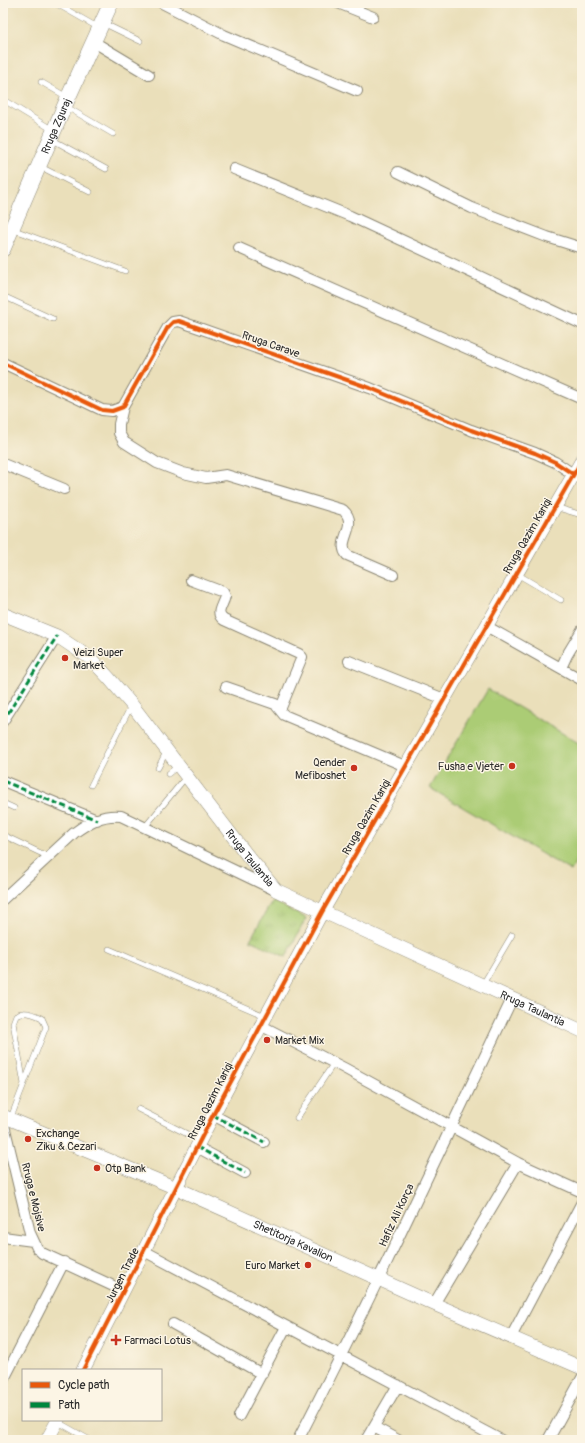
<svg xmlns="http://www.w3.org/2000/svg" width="585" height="1443" font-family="Pangolin,sans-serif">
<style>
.green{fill:#abcc74;stroke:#6b7c50}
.park{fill:url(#park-tufts);stroke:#6b7c50}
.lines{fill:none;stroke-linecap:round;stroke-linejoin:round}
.service-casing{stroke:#8a8572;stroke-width:6}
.minor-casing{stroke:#8a8572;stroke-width:12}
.tertiary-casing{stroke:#8a8572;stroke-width:14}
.secondary-casing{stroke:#8a8572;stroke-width:16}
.service{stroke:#fff;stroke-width:5}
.minor{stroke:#fff;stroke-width:10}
.tertiary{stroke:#fff;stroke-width:13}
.secondary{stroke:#fff;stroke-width:15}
.quiet{stroke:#00873e;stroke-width:3;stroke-dasharray:6 3;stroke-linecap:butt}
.cycleway-casing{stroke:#fcf5e5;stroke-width:6}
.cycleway{stroke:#e8590c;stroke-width:4}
.poi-dot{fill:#c8321e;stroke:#fcf5e5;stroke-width:1.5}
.labels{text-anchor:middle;stroke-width:3;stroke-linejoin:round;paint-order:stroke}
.street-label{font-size:11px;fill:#2b2b2b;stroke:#fcf5e5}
.poi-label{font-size:11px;fill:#2b2b2b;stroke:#fcf5e5;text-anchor:start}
</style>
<defs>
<pattern id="park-tufts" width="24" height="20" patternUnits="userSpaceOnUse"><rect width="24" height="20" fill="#abcc74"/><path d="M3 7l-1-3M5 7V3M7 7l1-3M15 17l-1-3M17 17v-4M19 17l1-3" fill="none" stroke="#93af65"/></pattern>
</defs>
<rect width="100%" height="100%" fill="#fcf5e5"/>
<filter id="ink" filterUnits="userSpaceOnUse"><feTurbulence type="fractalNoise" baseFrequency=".025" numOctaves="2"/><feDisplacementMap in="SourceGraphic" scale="8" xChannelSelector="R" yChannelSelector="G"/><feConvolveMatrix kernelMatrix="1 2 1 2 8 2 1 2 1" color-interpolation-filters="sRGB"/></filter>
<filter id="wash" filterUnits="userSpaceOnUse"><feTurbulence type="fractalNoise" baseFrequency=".012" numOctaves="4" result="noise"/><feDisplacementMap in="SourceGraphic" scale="16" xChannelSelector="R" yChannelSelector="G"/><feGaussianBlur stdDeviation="0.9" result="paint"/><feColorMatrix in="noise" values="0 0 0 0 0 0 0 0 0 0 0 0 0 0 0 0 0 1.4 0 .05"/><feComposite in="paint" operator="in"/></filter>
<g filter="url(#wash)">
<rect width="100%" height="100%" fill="#eadfba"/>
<path class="green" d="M488 689 582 745V852L571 871 430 788Z"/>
<path class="park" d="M272 901 306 918 286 957 250 940Z"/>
</g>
<g filter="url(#ink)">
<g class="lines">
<defs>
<path id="service" d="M55 3 99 28
M103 23 140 41
M41 82 67 97
M7 102 53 130
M65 106 113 134
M51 139 106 169
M39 166 90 192
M3 224 12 229 125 271
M3 296 53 319
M555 507 582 515
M517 574 561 600
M158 768 166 752
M168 774 178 766
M91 785 131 706
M3 803 14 808
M144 828 186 777
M3 835 49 857
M109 949 265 1016
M483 984 512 935
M138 1109 199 1140
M297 1118 334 1063
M10 1120 46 1027 42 1018C34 1014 24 1010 16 1015L13 1023 24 1084
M58 1422 90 1440"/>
<path id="minor" d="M162 3 224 35 357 91
M338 3 373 17
M94 42 149 75
M234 169 350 216 582 324
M398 172 472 208 547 237 582 248
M239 248 582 399
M3 363 102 410 112 411 123 407 168 327 173 322 179 321 370 388 471 430 535 453 555 462 573 474
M123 407 119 424V433L124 442 157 463 183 473 206 478 226 475 343 510C360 525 335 541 347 555L393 575
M3 464 64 489
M191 580 223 592 225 596C223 606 214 613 224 620L299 654 302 657 280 710
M486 626 582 680
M349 661 444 699
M561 668 567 655 582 630
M226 687 275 704 284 715 405 766
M3 721 57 636
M3 781 97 820
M3 899 74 833C89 822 102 814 121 816L275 890
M260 1025 344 1068 518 1163 582 1192
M213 1115 264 1142
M3 1121 30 1233 37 1248 42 1253 124 1291
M197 1147 245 1173
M3 1237 33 1241
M144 1251 501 1440
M434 1304 518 1163
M173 1324 262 1374
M511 1337 582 1202
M3 1381 64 1262
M239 1416 286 1327
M374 1427 398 1440
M298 1440C373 1295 442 1146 512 999
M366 1440 398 1385
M548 1440 582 1378"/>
<g id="tertiary">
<path id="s1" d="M3 614 57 636 90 658 108 677 132 705 247 855 276 890 582 1031"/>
<path id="s2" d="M3 1116 176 1188 434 1304 582 1368"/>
<path d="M83 1370 213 1115 322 912 582 460"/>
<path d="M47 1440 58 1420"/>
</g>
<g id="secondary">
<path id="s3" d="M3 249 68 98 111 3"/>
</g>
</defs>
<use href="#service" class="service-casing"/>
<use href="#minor" class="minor-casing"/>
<use href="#tertiary" class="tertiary-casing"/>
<use href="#secondary" class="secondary-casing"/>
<use href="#service" class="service"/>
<use href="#minor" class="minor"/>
<use href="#tertiary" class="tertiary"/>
<use href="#secondary" class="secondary"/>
<path class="quiet" d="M3 721 57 636
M3 781 97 820
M213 1115 264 1142
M197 1147 245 1173"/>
<defs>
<path id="cycleway" d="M3 363 102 410 112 411 123 407 168 327 173 322 179 321 370 388 471 430 535 453 555 462 573 474
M83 1370 213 1115 322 912 582 460"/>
</defs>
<use href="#cycleway" class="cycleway-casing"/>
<use href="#cycleway" class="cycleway"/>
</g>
</g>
<g class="poi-dot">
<circle cx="65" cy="658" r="4"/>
<circle cx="512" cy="766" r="4"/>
<circle cx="354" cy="768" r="4"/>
<circle cx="267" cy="1040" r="4"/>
<circle cx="28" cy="1139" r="4"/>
<circle cx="97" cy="1168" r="4"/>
<circle cx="308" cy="1265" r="4"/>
<path d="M114 1334h4v4h4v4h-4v4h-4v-4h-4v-4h4z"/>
</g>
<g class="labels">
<g class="street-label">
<text dy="4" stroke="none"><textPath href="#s3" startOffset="134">Rruga Zguraj</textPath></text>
<text transform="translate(271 344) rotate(19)" y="4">Rruga Carave</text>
<text transform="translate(527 536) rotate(-60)" y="4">Rruga Qazim Kariqi</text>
<text transform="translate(366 817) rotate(-60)" y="4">Rruga Qazim Kariqi</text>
<text dy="4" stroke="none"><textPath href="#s1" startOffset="354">Rruga Taulantia</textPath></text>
<text dy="4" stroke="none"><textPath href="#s1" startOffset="678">Rruga Taulantia</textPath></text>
<text transform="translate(210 1101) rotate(-63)" y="4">Rruga Qazim Kariqi</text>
<text transform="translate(34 1197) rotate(76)" y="4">Rruga e Mojsive</text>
<text transform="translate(396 1215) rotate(-65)" y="4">Hafiz Ali Korça</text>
<text dy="4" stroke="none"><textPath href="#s2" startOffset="316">Shetitorja Kavalion</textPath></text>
<text transform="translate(122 1275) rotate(-63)" y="4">Jurgen Trade</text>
</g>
<g class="poi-label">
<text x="73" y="656">Veizi Super<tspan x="73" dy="13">Market</tspan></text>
<text x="346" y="766" text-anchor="end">Qender<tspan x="346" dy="13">Mefiboshet</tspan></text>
<text x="504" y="770" text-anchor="end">Fusha e Vjetër</text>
<text x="275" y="1044">Market Mix</text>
<text x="36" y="1137">Exchange<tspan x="36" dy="13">Ziku &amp; Cezari</tspan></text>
<text x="105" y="1172">Otp Bank</text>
<text x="300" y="1269" text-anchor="end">Euro Market</text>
<text x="124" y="1344">Farmaci Lotus</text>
</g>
</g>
<rect width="585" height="1443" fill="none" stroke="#fcf5e5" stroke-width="16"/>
<rect x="22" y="1369" width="140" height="52" fill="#fcf5e5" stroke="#a8a49b"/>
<rect x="30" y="1382" width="20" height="6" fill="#e8590c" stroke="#a8a49b"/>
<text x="58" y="1389" font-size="12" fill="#2b2b2b">Cycle path</text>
<rect x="30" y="1402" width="20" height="6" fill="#00873e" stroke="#a8a49b"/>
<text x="58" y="1409" font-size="12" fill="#2b2b2b">Path</text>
</svg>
